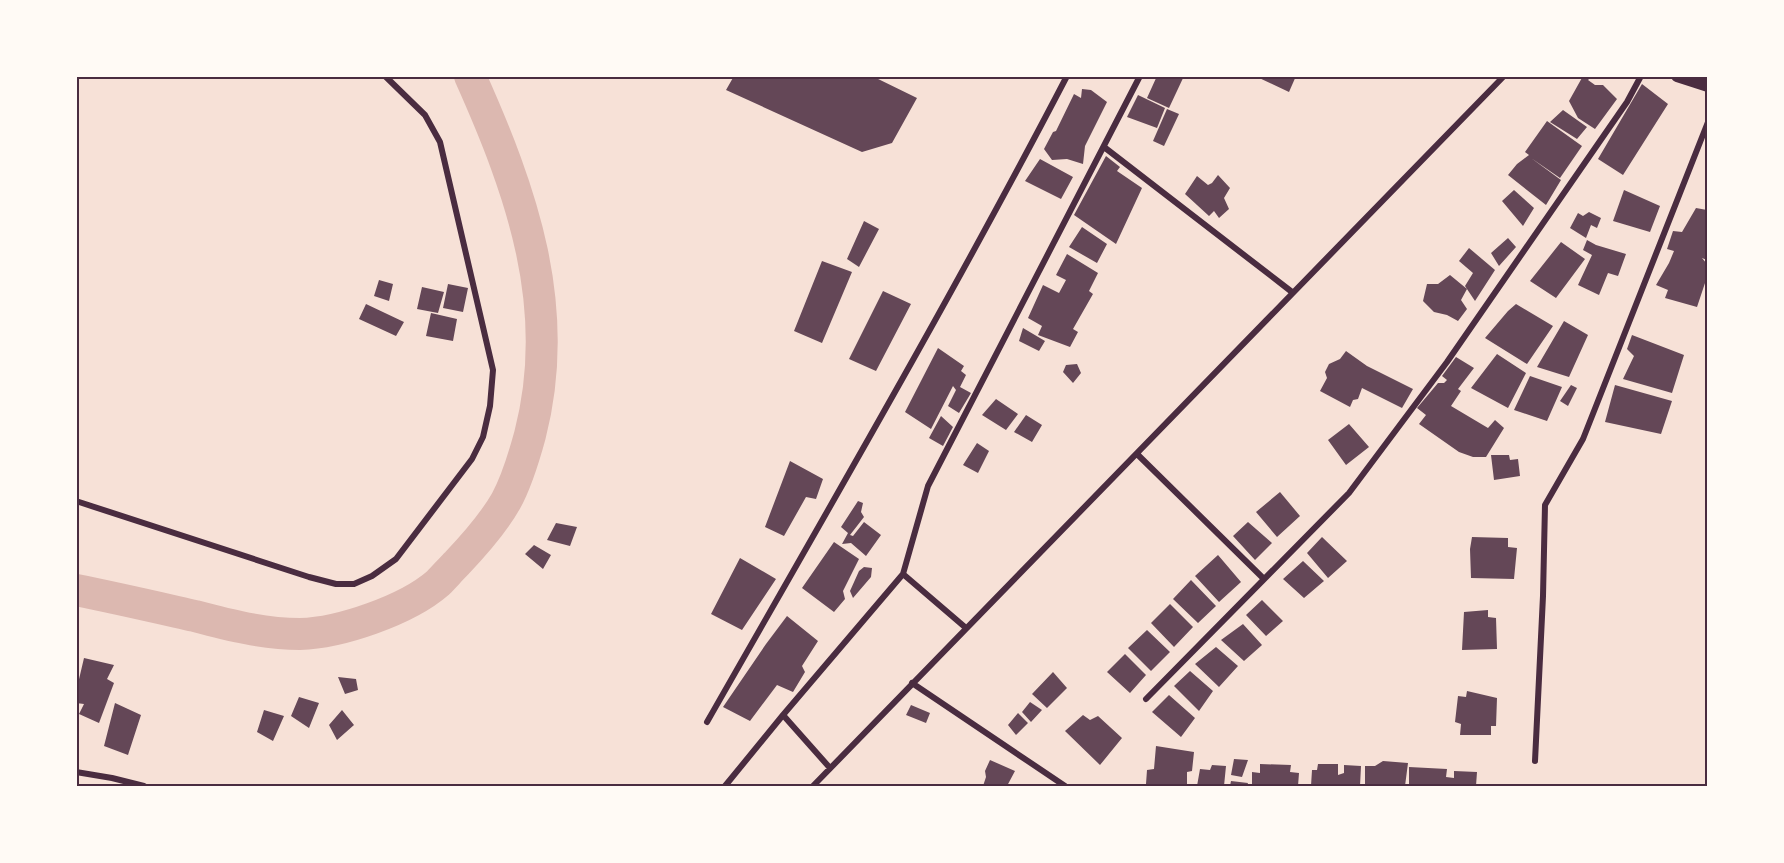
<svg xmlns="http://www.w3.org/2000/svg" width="1784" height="863" font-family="'DM Sans',sans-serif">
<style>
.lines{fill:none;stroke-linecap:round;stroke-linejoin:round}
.river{stroke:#dcb8b0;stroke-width:32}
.building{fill:#644757}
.minor{stroke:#4a2c40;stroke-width:6}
.secondary{stroke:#4a2c40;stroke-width:12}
.neatline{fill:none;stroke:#4a2c40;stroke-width:2}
</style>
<rect width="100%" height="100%" fill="#f7e1d7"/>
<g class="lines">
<path class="river" d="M76 590C116 598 155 607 195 616 229 625 264 634 300 634 340 633 407 610 438 583 444 577 451 569 457 563 475 544 493 524 506 501 517 481 524 457 530 435 563 308 522 192 470 76"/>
</g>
<path class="building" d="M734 76H872L917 98 892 143 862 152 726 90Z
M1157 76H1184L1169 108 1147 98Z
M1255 76H1296L1289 92Z
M1583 76H1592L1588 80 1595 85H1603L1617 99 1595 129 1578 118 1569 101Z
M1642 84 1668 104 1623 175 1598 159Z
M1082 89 1091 90 1107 102 1085 146 1083 164 1067 159 1052 160 1044 149 1053 132 1056 131 1074 94 1081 98Z
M1138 95 1165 108 1157 128 1127 117Z
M1167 109 1179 114 1164 146 1153 141Z
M1563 110 1587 127 1577 139 1550 122Z
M1547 121 1582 146 1560 178 1531 158 1561 180 1546 205 1508 175 1517 164 1529 155 1525 152Z
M1106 156 1120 167 1117 171 1142 188 1116 244 1074 215Z
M1040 159 1073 177 1061 199 1025 181Z
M1218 175 1230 188 1224 198 1229 209 1219 218 1214 211 1209 216 1185 194 1197 176 1208 185 1212 183Z
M1514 190 1534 208 1523 226 1502 201Z
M1624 190 1660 206 1650 232 1613 221Z
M1696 208 1707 210V260L1702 258 1707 264V277L1697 307 1665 298 1668 290 1656 285 1669 263 1674 251 1667 249 1673 231 1682 232Z
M1589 212 1601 218 1597 228 1591 225 1586 238 1570 228 1578 213 1583 216Z
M864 221 879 229 859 267 847 259Z
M1082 227 1107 244 1097 263 1069 247Z
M1508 238 1516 247 1499 266 1491 253Z
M1587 240 1596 245 1626 254 1618 276 1608 273 1599 295 1578 285 1592 255 1583 250Z
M1561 242 1585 259 1556 298 1530 281Z
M1469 248 1495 270 1475 301 1467 289 1461 300 1467 309 1458 321 1447 315 1434 312 1423 301 1427 284H1438L1450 275 1467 289 1465 286 1473 273 1459 261Z
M1067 254 1098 273 1089 291 1093 294 1073 329 1078 332 1070 347 1038 335 1042 326 1028 318 1043 285 1059 293 1066 280 1056 275Z
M822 261 852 272 822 343 794 331Z
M379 280 393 284 389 301 374 296Z
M448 284 468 288 463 312 443 308Z
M422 287 444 292 438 313 417 309Z
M883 291 911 304 876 371 849 359Z
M366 304 404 322 396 336 359 319Z
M1516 304 1553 326 1527 364 1485 338 1508 311Z
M431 313 457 319 453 341 426 336Z
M1564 321 1588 335 1569 377 1537 367Z
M1023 328 1045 341 1039 351 1019 341Z
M1632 335 1684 355 1672 393 1623 379 1634 356 1627 349Z
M938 348 964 366 961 371 966 375 960 387 971 393 959 413 948 406 956 390 953 386 931 429 905 412Z
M1346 351 1367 366 1413 389 1402 408 1362 388 1358 399 1353 400 1350 407 1320 391 1327 378 1325 372 1329 364 1340 359Z
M1497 354 1526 373 1508 408 1471 388Z
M1456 357 1474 368 1458 389 1461 391 1451 406 1488 428 1495 420 1504 428 1486 457H1473L1459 452 1419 424 1426 415 1417 408 1438 383H1444L1447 380 1442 376Z
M1077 364 1081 373 1073 383 1063 372 1066 365Z
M1530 376 1562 387 1547 421 1514 410Z
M1571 385 1577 388 1568 406 1560 401Z
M1615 385 1672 401 1661 434 1605 422Z
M996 399 1018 414 1006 430 982 415Z
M1026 415 1042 425 1032 442 1014 432Z
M941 416 953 427 943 446 929 438Z
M1349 424 1369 447 1346 465 1328 440Z
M977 443 989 451 978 473 963 465Z
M1491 455H1509L1510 460 1518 459 1520 476 1494 480Z
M790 461 823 479 816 499 806 497 784 536 765 527Z
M1280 492 1300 516 1277 537 1256 512Z
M858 501 863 503 861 512 864 517 850 535 853 536 864 522 881 535 866 556 851 543 842 544 848 533 841 527Z
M1248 522 1272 543 1255 560 1233 536Z
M556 523 577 527 570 546 547 540Z
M1322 537 1347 561 1328 578 1307 553Z
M1472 537 1508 538V547L1517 548 1514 579 1471 578 1470 549Z
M834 542 859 559 843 591 845 599 834 612 802 588Z
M534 545 551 555 543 569 525 554Z
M1218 555 1241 582 1219 602 1195 576Z
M740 558 776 579 742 630 711 614Z
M1303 561 1324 581 1304 598 1283 579Z
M864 567 872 568 871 577 853 598 850 591 859 571Z
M1191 580 1216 606 1198 623 1173 599Z
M1262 600 1283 621 1266 636 1246 615Z
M1170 604 1193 627 1174 647 1151 623Z
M1488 610V617L1496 618 1497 649 1462 650 1464 612Z
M787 616 818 641 802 666 805 672 793 692 777 685 750 721 723 707 766 644Z
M1243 624 1262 645 1244 661 1221 640Z
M1147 630 1170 652 1151 671 1128 648Z
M1216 647 1238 666 1219 687 1195 664Z
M1125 654 1146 675 1130 693 1107 672Z
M84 658 114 665 107 679 114 683 99 723 79 714 84 704 76 703V692Z
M1190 671 1213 691 1199 711 1174 686Z
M1053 672 1067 688 1047 708 1032 694Z
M338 677 356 679 358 690 345 694Z
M1467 691 1497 698 1496 726H1491V735H1460L1461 724 1455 722 1458 696 1466 697Z
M1169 695 1195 718 1181 737 1152 712Z
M299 697 319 703 309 728 291 716Z
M1030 702 1042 710 1031 722 1022 712Z
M115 703 141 715 128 755 104 746Z
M911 705 930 713 926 723 906 715Z
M264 710 284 716 273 741 257 732Z
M342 710 354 725 337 740 329 725Z
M1018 713 1028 723 1016 735 1008 725Z
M1083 715 1090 720 1098 716 1122 738 1100 765 1065 731Z
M1156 746 1194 752 1192 771 1187 772V786H1158L1146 784 1147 770 1154 769Z
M1234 759 1248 760 1242 777 1231 775Z
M990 760 1015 771 1007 786H983L986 777 985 771Z
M1383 761 1408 763 1405 786H1365V766H1375Z
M1260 764 1291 765 1290 772 1299 773 1298 786H1252V772L1260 773Z
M1318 764H1338V775L1344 773V765L1361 766 1360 786H1311L1312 770H1317Z
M1212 765 1226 766 1224 786H1197L1200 769 1210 770Z
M1409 767 1447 769 1446 777 1454 778V771L1477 772 1476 786H1409Z
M1231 781 1248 783 1247 786H1230Z"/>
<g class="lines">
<path class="minor" d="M1104 147 1292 292
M1137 454 1264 579
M76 501 309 577 336 584H354L372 576 396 559 472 459 483 437 490 406 493 370 440 142 425 115 385 76
M903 574 966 628
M912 683 1065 786
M1146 699 1349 493 1447 362 1627 102 1641 76
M783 715 903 574 928 486 1140 76
M707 722C829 508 953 295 1067 76
M1535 761 1543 596 1545 505 1583 439 1708 122
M76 772 112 778 144 786
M725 786 783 715 830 768
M813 786 1504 76"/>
<path class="secondary" d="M1677 76 1708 86"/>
</g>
<rect width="1784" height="863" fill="none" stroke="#fffaf5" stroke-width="156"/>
<rect x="78" y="78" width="1628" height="707" class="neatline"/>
</svg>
